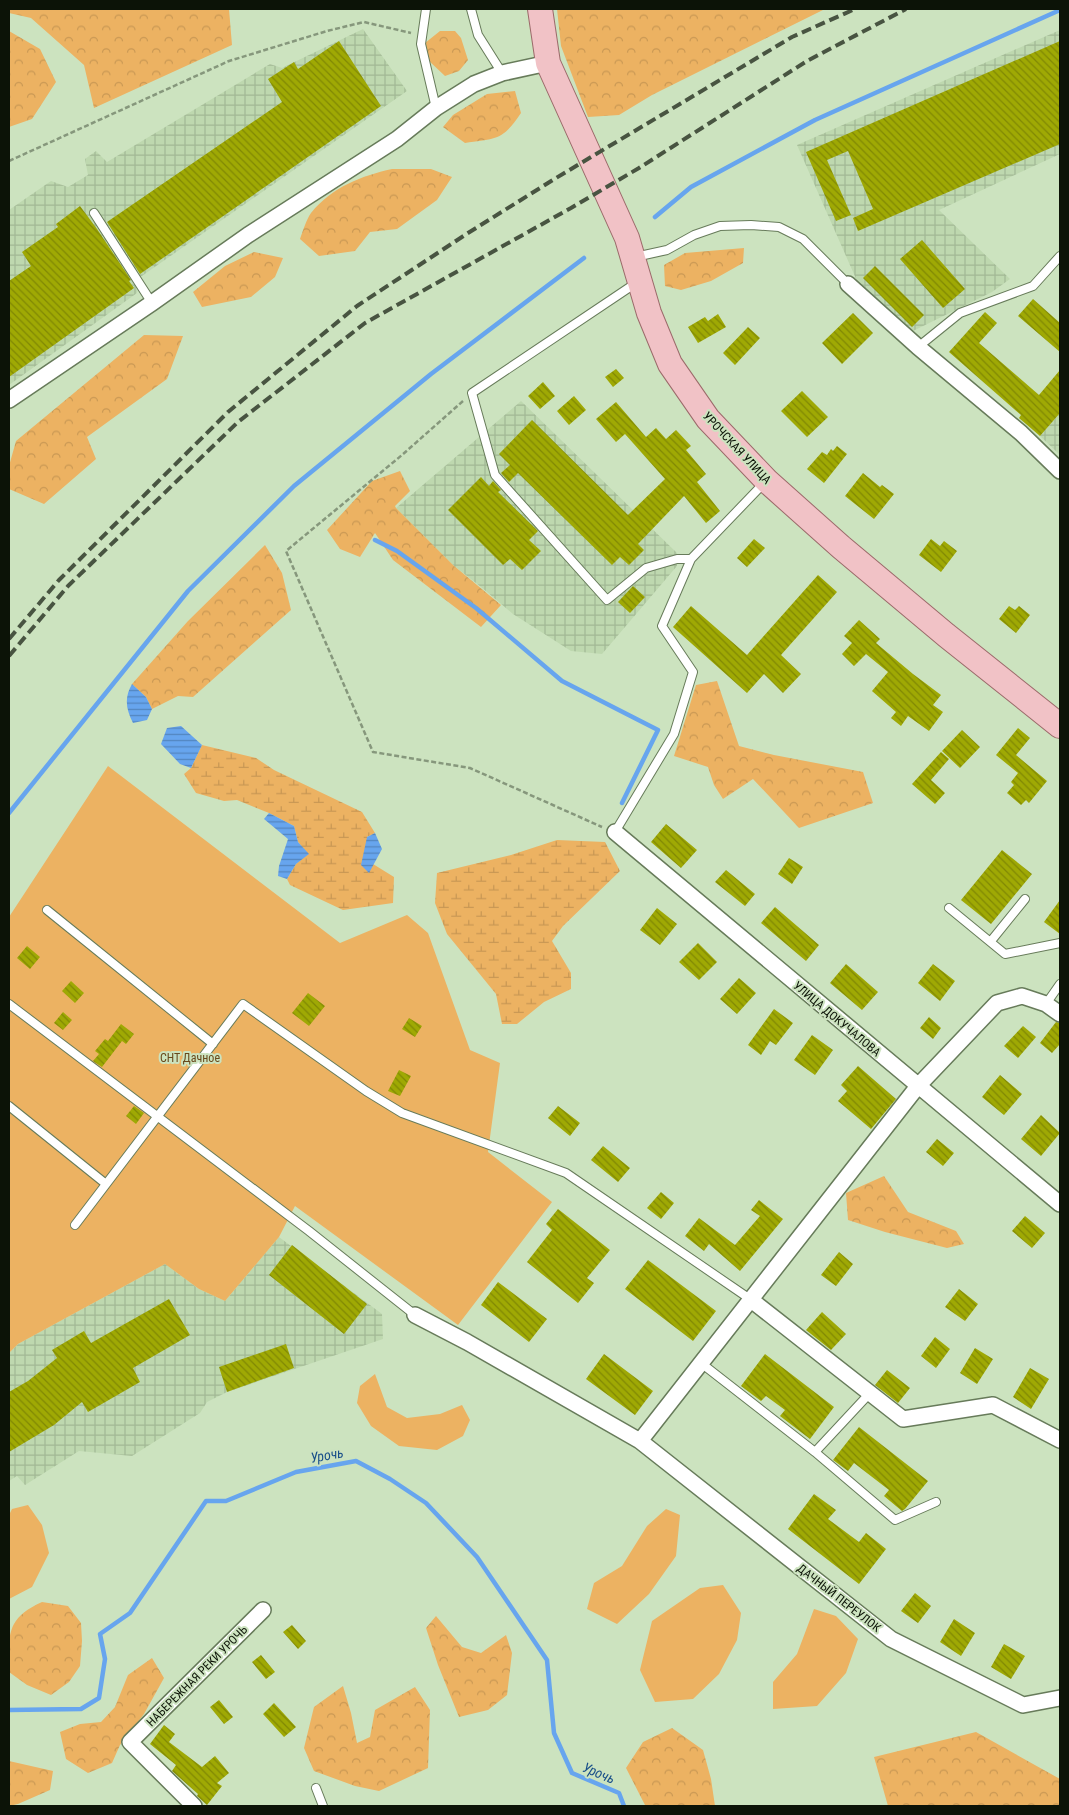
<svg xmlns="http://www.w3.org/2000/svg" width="1069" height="1815" font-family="'Roboto Condensed',sans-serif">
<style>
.industrial{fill:url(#industrial-grid)}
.green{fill:#ecb262}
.forest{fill:url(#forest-crowns)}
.wetland{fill:url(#wetland-marsh)}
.water{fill:url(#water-rules)}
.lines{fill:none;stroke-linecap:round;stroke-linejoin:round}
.stream{stroke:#67a5ee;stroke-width:4.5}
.building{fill:url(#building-back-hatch)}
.service-casing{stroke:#677b5a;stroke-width:10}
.minor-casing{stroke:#677b5a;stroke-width:18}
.primary-casing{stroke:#9b6a6a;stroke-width:26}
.path{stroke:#86977c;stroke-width:2.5;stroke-dasharray:5 2.5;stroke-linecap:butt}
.service{stroke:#fff;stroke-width:8}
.minor{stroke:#fff;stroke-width:15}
.primary{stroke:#f1c2c6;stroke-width:24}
.rail{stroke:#485441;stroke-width:4;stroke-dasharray:10 5;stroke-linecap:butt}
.labels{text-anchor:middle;stroke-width:4;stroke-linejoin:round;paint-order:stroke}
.street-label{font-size:12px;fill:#0c1307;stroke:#cce3bf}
.park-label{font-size:12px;fill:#68491b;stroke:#cce3bf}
.water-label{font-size:14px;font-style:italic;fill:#194f89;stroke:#cce3bf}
</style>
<defs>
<pattern id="industrial-grid" width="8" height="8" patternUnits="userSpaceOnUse" patternTransform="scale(1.25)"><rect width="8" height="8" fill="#bed8af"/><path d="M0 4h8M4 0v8" fill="none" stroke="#a2b895"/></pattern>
<pattern id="forest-crowns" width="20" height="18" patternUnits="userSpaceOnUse" patternTransform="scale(1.25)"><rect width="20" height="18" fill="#ecb262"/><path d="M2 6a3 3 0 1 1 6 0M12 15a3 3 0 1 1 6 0" fill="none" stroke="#c99854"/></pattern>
<pattern id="wetland-marsh" width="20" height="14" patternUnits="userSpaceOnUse" patternTransform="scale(1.25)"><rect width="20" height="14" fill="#ecb262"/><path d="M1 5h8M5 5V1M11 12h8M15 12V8" fill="none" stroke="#c99854"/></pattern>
<pattern id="water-rules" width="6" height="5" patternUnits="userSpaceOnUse" patternTransform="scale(1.25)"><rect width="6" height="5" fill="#67a5ee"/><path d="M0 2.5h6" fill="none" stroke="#5385bf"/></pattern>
<pattern id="building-back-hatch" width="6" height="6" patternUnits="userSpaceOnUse" patternTransform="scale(1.25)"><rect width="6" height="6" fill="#9fa904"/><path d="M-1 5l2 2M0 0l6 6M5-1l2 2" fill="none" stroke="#808804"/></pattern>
</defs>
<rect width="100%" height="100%" fill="#cce3bf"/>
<path class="industrial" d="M363 29 407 91 139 278 137 293 9 385V210L51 181 68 187 88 175 85 159 96 151 107 162 270 64 282 68Z
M1060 30V154L939 210 1010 279 992 292 911 332 857 281 797 145Z
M521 401 677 553V566L602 654 571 651 513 614 481 587 453 565 396 508Z
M1060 413V455L1040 436Z
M279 1237 382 1314 383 1339 227 1392 207 1402 200 1413 132 1456 79 1451 25 1485 17 1476 9 1481V1353L18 1344 165 1264 199 1289 225 1301Z"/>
<path class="green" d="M108 766 340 943 407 915 428 933 470 1050 500 1063 488 1152 552 1202 458 1325 295 1206 279 1237 225 1301 199 1289 165 1264 18 1344 9 1353V917Z
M375 1374 387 1407 407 1418 440 1414 462 1405 470 1420 463 1436 437 1450 399 1446 371 1426 357 1403 360 1386Z
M28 1505 42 1525 49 1553 32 1587 9 1599V1515L12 1509Z
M666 1509 680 1515 676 1556 649 1594 617 1624 587 1609 594 1583 622 1566 647 1526Z
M723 1585 741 1613 737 1640 719 1674 693 1699 655 1702 640 1670 652 1621 700 1588Z
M814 1609 836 1616 858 1639 846 1673 817 1706 773 1709V1682L797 1654Z"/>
<path class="forest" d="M9 9H229L232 45 94 108 84 65 31 18 9 13Z
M557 9H825L652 95 619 115 588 117 561 46Z
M9 31 40 49 56 82 32 119 9 127Z
M440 31H455L461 38 468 60 459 71 445 76 428 60 425 43Z
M515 91 521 113C502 141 497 138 465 143L443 127 453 115 487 94Z
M392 169H431L452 177 437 200 397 229 370 232 355 251 319 256 300 239C303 231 306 220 311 213 332 187 361 176 392 169Z
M744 248 743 263 711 281 681 290 665 286 664 265 685 253Z
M254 252 283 258 275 277 251 297 202 307 193 292 225 266Z
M144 335 183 336 167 379 87 437 96 459 44 504 9 489V466L16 441Z
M400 471 410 491 395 506 396 508 453 565 501 605 481 627 393 560 375 533 360 557 340 549 327 530 372 481Z
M265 545 282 573 291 610 193 697 178 696 152 709 146 697 132 684 188 621Z
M717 681 739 746 774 755 863 772 873 803 799 828 753 779 723 799 714 785 708 767 674 756 696 685Z
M884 1176 908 1212 956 1231 964 1244 947 1248 885 1232 848 1220 846 1193Z
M42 1602 68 1606 81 1623 82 1641 80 1666 69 1682 51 1695 27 1685 9 1672C9 1635 5 1619 42 1602Z
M436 1616 462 1647 481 1653 506 1635 512 1653 507 1695 488 1710 459 1717 438 1665 426 1628Z
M152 1658 164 1678 144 1714 120 1745 112 1763 88 1773 66 1759 60 1732 80 1724 101 1722 115 1707 128 1675Z
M343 1686 351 1713 357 1743 370 1737 375 1710 415 1687 430 1710 428 1768 379 1791 355 1786 314 1771 304 1748 314 1707Z
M672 1728 703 1750 711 1779 715 1806 645 1805 626 1768 643 1742Z
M976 1732 1060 1779V1806H888L874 1757Z
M9 1761 53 1771 50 1790 18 1804 9 1806Z"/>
<path class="wetland" d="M202 745 256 758 274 770 362 812 375 833 367 837 368 873 373 864 394 877 393 903 343 910 290 885 287 879 296 864 308 854 298 842 294 826 269 813 237 800 224 801 196 793 184 774 191 768Z
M557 840 605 842 620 871 563 926 552 941 571 973V989L544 1002 517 1024H502L496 994 447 934 435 903 437 873 511 855Z"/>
<path class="water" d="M132 684 146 697 152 709 147 720 133 723C126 709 124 698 132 684Z
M181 726 202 745 191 768 180 764 161 744 167 728Z
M269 813 294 826 298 842 309 854 296 864 287 879 278 876 279 866 288 839 264 819Z
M375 833 382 849 369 873 361 865 367 837Z"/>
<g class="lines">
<path class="stream" d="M655 217 691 187 815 120 1060 10
M375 540 397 551 476 608 562 681 658 730 622 803
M9 813 188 591 294 486 431 374 584 258
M9 1710 81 1709 99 1698 105 1659 100 1634 130 1613 206 1501H226L296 1472 356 1461 390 1479 426 1503 477 1557 547 1660 554 1733 572 1773 619 1793 624 1806"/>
</g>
<path class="building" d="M339 41 381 106 140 274 107 222 282 102 268 79 294 62 298 69Z
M1060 41V144L858 231 853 218 873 209 848 151 827 160 851 215 836 221 806 152Z
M80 206 97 229 131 280 129 281 134 288 9 377V281L31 266 22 252 58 227 56 224Z
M922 240 965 289 943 308 900 259Z
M875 266 924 315 912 327 863 278Z
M1033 299 1060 323V352L1018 316Z
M985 312 997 323 979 343 1039 395 1060 370V413L1040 436 1019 418 1021 415 949 352Z
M853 313 873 333 842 364 822 343Z
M718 314 726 327 698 343 688 327 705 317 708 321Z
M748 327 760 338 735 365 723 353Z
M616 369 624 378 613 387 605 377Z
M543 382 555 396 540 409 528 396Z
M802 391 828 417 807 437 781 411Z
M574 396 586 410 569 425 557 411Z
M616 402 646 437 656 428 666 439 676 430 691 446 686 450 706 474 697 482 720 511 706 523 684 496 638 544 644 550 629 565 620 557 612 565 518 473 509 482 501 473 510 465 499 454 532 420 628 515 665 479 625 434 616 442 596 419Z
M837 446 847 454 824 483 807 469 822 452 827 455 831 449 833 451Z
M863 473 880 487 882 485 894 494 874 519 845 496Z
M481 477 489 486 493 481 501 490 498 492 538 531 529 540 541 551 522 570 510 559 503 565 448 510Z
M754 539 765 548 747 567 737 558Z
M931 539 940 546 944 541 957 551 941 572 919 555Z
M818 575 837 592 781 655 801 674 783 693 764 674 747 693 673 627 691 606 747 655Z
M633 586 645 597 630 613 618 602Z
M1009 606 1015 610 1019 606 1030 615 1016 633 999 619Z
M859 620 880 639 876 643 913 674 941 695 933 705 943 712 929 731 908 716 901 726 891 718 896 712 872 691 888 672 866 654 854 666 842 654 852 643 844 636Z
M1018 728 1030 738 1016 755 1047 781 1029 803 1026 800 1021 805 1007 793 1014 785 1011 782 1018 773 996 755Z
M962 730 980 747 960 768 942 751Z
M941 752 949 759 931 780 945 793 935 804 912 784Z
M666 824 697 850 681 868 651 842Z
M1002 850 1032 874 991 924 961 900Z
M789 858 803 867 792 884 778 874Z
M726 870 755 894 745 906 715 882Z
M1060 900V934L1044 922Z
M775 907 819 945 806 961 761 923Z
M657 908 677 924 660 945 640 930Z
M698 943 717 962 699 980 679 962Z
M27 946 40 957 30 969 17 958Z
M846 964 878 992 862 1010 830 983Z
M933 964 955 981 940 1001 918 983Z
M739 978 756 993 737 1014 720 999Z
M71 981 84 993 75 1003 62 991Z
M308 993 325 1006 309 1026 292 1013Z
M774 1009 793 1023 776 1045 770 1041 761 1055 748 1045Z
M63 1012 72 1020 63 1030 54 1023Z
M929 1017 941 1028 933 1039 920 1028Z
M409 1018 422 1026 415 1037 402 1029Z
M1056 1022 1060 1023V1044L1052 1053 1040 1043Z
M121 1024 134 1034 126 1044 122 1041 102 1067 93 1061 99 1054 95 1051 105 1039 108 1041Z
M1023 1026 1036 1037 1018 1058 1004 1046Z
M812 1035 833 1050 815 1075 794 1060Z
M858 1066 896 1099 871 1129 838 1101 847 1091 841 1085Z
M399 1070 411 1076 400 1096 388 1091Z
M1000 1075 1022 1094 1004 1115 982 1097Z
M134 1106 144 1113 136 1124 126 1116Z
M558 1106 580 1123 570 1136 548 1118Z
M1041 1115 1060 1133 1041 1156 1021 1139Z
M937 1139 954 1153 943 1166 926 1152Z
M603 1146 630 1168 618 1182 591 1160Z
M661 1192 674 1203 661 1219 647 1208Z
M759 1200 783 1219 740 1271 709 1244 704 1251 685 1236 699 1218 735 1245 760 1216 751 1210Z
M558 1209 610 1250 587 1278 594 1283 578 1303 527 1262 552 1230 546 1224Z
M1025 1216 1045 1233 1032 1248 1012 1231Z
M292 1245 367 1304 344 1334 269 1275Z
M839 1252 853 1264 836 1286 821 1275Z
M648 1260 716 1311 693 1341 625 1289Z
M498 1282 547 1319 529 1342 481 1305Z
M959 1289 978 1304 965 1321 945 1307Z
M169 1299 190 1335 133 1368 140 1382 88 1412 82 1402 54 1425 9 1452V1392L28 1381 57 1358 52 1350 84 1331 91 1343Z
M822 1312 846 1334 831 1350 806 1330Z
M935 1337 950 1349 936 1368 921 1356Z
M286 1344 294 1368 227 1392 219 1367Z
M975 1348 993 1359 977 1384 960 1373Z
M604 1354 653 1391 635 1415 586 1379Z
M765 1354 834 1407 810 1439 780 1416 785 1410 766 1396 761 1401 741 1386Z
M1030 1368 1049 1379 1031 1409 1013 1397Z
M887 1370 910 1388 898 1403 875 1385Z
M859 1427 928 1481 905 1509 902 1511 884 1496 889 1490 854 1463 848 1471 833 1460Z
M814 1494 836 1510 828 1519 859 1542 866 1533 886 1549 859 1584 788 1529Z
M915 1593 931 1606 918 1623 901 1611Z
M954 1619 975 1633 961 1656 940 1642Z
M292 1625 306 1641 298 1649 283 1632Z
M1004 1644 1025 1656 1011 1679 991 1667Z
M261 1655 275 1672 266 1679 252 1662Z
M219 1700 233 1717 224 1724 210 1707Z
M274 1703 296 1727 284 1737 263 1714Z
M164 1725 175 1734 169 1742 202 1767 215 1756 229 1773 217 1783 222 1786 207 1805 197 1796 198 1794 172 1771 176 1765 150 1744Z"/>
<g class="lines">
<defs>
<path id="service" d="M426 9 421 44 436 108
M471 9 478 35 502 73
M94 213 152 303
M635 257 667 250 694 235 720 226 751 225 779 227 803 239 848 284
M636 283 472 393 495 475 607 600 646 568 677 559H691
M918 347 960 313 1033 286 1060 256
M615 832 674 734 693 672 662 626 691 559 765 482
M949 908 1005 954 1060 943
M47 910 213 1044
M991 941 1025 899
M9 1004 309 1231 415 1315
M1046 1004 1060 984
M9 1106 106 1184
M75 1225 243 1004 366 1091 402 1113 566 1173 750 1299
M701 1363 815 1452 895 1520 936 1502
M815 1452 870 1393
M316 1788 323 1806"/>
<path id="minor" d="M848 284 918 347 1021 433 1060 471
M9 400 152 303 248 235 397 139 436 108 474 84 502 73 548 63
M615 832 1060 1204
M750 1299 903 1419 993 1405 1060 1440
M415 1315 467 1342 640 1441 891 1639 1023 1705 1060 1698
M640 1441 918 1086 997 1003 1022 996 1046 1004 1060 1014
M194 1806 130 1742 263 1610"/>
<path id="primary" d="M540 9 548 63 627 238 649 313 670 364 708 419 767 481 841 547 946 635 1060 726"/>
</defs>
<use href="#service" class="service-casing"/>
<use href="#minor" class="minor-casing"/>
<use href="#primary" class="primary-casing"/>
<path class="path" d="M9 161 229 61 327 31 364 22 411 33
M463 401 402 455 286 551 373 752 470 768 602 827"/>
<use href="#service" class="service"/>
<use href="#minor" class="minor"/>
<use href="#primary" class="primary"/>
<path class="rail" d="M9 639 59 580 228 412 357 306 468 233 556 178 792 37 855 9
M9 656 68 586 238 422 365 323 571 208 639 168 807 61 906 9"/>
</g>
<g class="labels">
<g class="street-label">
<text transform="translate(737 448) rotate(47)" y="4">УРОЧСКАЯ УЛИЦА</text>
<text transform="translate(837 1019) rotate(40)" y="4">УЛИЦА ДОКУЧАЛОВА</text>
<text transform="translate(839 1598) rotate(38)" y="4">ДАЧНЫЙ ПЕРЕУЛОК</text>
<text transform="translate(197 1676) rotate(-45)" y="4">НАБЕРЕЖНАЯ РЕКИ УРОЧЬ</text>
</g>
<g class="park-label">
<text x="190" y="1062">СНТ Дачное</text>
</g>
<g class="water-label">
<text transform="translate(327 1455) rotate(-10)" y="5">Урочь</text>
<text transform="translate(599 1773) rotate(23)" y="5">Урочь</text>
</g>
</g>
<rect width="1069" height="1815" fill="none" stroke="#0c1307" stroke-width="20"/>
</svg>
